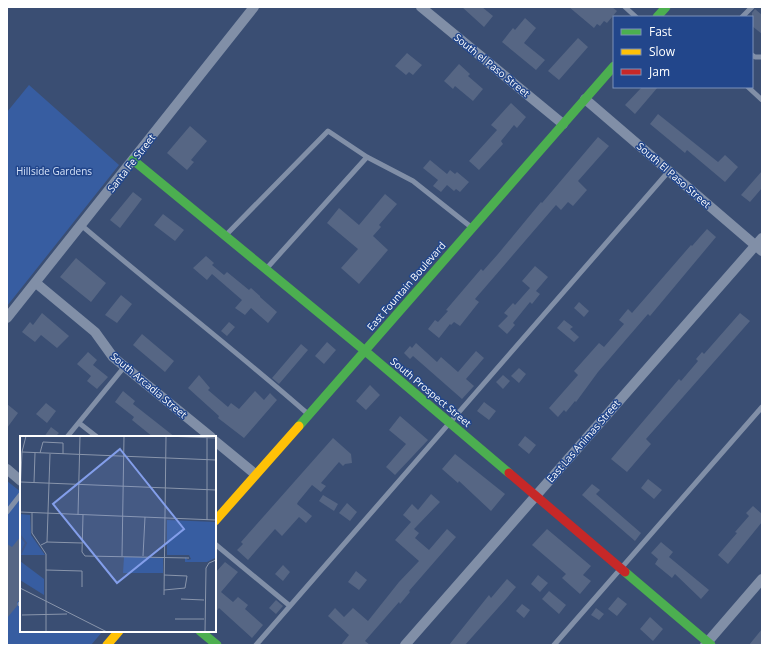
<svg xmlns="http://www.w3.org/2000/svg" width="769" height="652" font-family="'Open Sans',sans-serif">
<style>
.green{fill:#375da1}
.building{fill:#566684}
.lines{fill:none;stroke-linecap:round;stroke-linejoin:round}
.lane{stroke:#818fa7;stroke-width:5}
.street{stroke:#818fa7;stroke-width:10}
.fast{stroke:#4caf50;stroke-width:9}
.slow{stroke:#ffc107;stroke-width:9}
.jam{stroke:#c62828;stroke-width:9}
.labels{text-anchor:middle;stroke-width:3;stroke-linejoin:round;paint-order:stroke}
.street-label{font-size:10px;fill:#fff;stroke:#22468b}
.park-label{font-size:10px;fill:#d4e1f8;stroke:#22468b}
.inset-river{fill:none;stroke:#3f5789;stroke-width:2}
.inset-road{fill:none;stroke:#8995ab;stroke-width:1}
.view{fill:#839eea;fill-opacity:0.15;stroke:#839eea;stroke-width:2}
.inset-edge{fill:none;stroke:#fff;stroke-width:2}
</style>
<rect width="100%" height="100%" fill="#3a4e73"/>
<path class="green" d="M29 85 119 165 7 306V112Z
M7 481 21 492V631H103L91 645H7Z"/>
<path class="building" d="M462 7H482L493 16 484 27Z
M569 7H612L617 11 607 23 604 21 600 26 597 24 594 28Z
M755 9 762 15V34L752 26V13Z
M525 18 536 28 524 43 545 60 536 70 502 42 513 28 515 30Z
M578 38 588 47 559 80 548 71Z
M407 53 422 65 413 75 409 72 406 75 395 66Z
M459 64 470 74 468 76 483 89 473 101 455 86 453 89 444 81Z
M642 87H658L635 114 625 105Z
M511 103 526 117 517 128 514 125 501 141 503 144 479 170 469 161 497 130 491 125Z
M658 114 718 162 725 155 738 167 725 182 687 150 685 153 650 124Z
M190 126 207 141 191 160 194 162 187 170 167 153Z
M598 137 609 146 578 181 587 190 573 206 568 202 561 210 556 205 475 299 479 302 460 326 454 322 451 325 450 324 439 338 428 329 435 320 438 322 448 311 446 310 481 269 483 271 498 254 541 202 542 203Z
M430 160 447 174 450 170 455 174 457 172 469 182 460 192 456 189 454 191 447 185 441 192 433 186 438 180 423 168Z
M762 171V188L750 202 741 195Z
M133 192 142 199 120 228 110 220Z
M385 194 397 204 379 225 381 227 373 236 388 250 359 284 341 268 358 249 327 223 339 208 359 225Z
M163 214 184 230 175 241 154 225Z
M707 229 716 237 650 316 648 314 598 372 576 402 575 401 566 412 564 410 558 417 549 408 578 375 574 371 599 343 604 347 624 324 619 320 628 309 632 313 691 245 692 246Z
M206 256 214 263 212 265 224 275 227 272 249 290 251 288 260 296V297L277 312 268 323 251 308 245 315 235 308 242 300 212 274 207 280 193 268Z
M76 258 106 283 91 302 60 277Z
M535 266 548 277 536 291 540 294 532 304 530 302 513 323 515 325 507 334 498 326 508 316 504 313 513 303 515 305 530 288 522 281Z
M121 295 132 304 117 323 105 315Z
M579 302 589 311 584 317 574 308Z
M42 313 69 336 57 348 41 335 35 342 22 332 30 322 33 325Z
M740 313 750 321 646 439 651 444 627 472 611 459 679 379 681 381 698 361 696 359 702 352 704 354Z
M564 320 573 327 570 329 579 337 574 342 557 328Z
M229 322 235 327 227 336 221 331Z
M142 334 174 361 165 372 133 345Z
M327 342 336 350 324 364 315 356Z
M416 343 437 362 441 357 458 372 476 351 484 358 466 379 474 386 462 399 413 356 410 359 404 353 410 346 412 348Z
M301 344 308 350 279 384 272 378Z
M88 352 97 360 93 365 108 377 97 389 87 381 91 376 77 364Z
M519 368 526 374 519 383 511 376Z
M199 375 210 388 208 390 228 407 231 403 239 409 255 391 264 400 270 393 277 400 244 438 218 418 219 416 188 388Z
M503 375 510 381 503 389 496 382Z
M370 385 380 395 366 410 356 401Z
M123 391 135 401 133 404 175 437H153L132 420 134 417 115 402Z
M484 402 496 411 489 420 477 411Z
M46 403 56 411 47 423 36 414Z
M7 404 18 413 7 428Z
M400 416 428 440 395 475 386 467 406 444 389 430Z
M51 427 59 433 55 437H44Z
M525 436 536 445 529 454 518 445Z
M333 438 351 454 352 463 345 464 343 466 339 462 321 483 326 486 321 492 312 485 298 502 297 504 312 516 306 523 299 517 282 536 275 529 248 560 237 550 243 544 241 542Z
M455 454 505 494 491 511 459 481 458 483 442 469Z
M648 479 662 490 654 499 641 488Z
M592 484 600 490 596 494 641 533 635 541 582 495Z
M431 494 440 502 414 529 419 533 415 538 429 550 447 529 456 537 409 591 410 592 400 604 399 602 365 641 370 645H341L349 635 328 616 335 608 344 617 353 608 368 621 399 582 419 561 395 540 411 522 403 515 412 504 418 510Z
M323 495 338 504 334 511 319 501Z
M347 503 357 512 350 521 339 513Z
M753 506 762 514V522L728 564 718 555 737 533 735 532 749 516 746 513Z
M547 529 591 566 583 575 591 581 580 594 562 578 566 574 532 545Z
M21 536V600L17 602V606L7 618V544L12 547Z
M661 542 673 552 669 557 709 590 701 599 675 574 672 578 655 564 658 559 651 553Z
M225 562 238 572 221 592 233 602 238 597 248 605 245 609 263 625 252 638 219 608 215 613V573Z
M283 565 290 572 283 581 275 574Z
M356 571 367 580 359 590 348 582Z
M538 575 548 583 540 592 531 584Z
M507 579 516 587 506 599 465 645H449L489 595 491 598Z
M549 591 566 605 559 614 542 599Z
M618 597 627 604 617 616 608 609Z
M276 600 283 606 276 614 269 608Z
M522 604 530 610 524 618 516 611Z
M596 608 604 614 599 620 591 615Z
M650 617 663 629 653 641 640 629Z
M762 629V645H749Z"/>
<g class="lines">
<path class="lane" d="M625 7 636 17
M742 17 752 7
M752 55 755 57H762
M748 87 762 100
M81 225C156 289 234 349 308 414
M226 235 328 131 367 157 413 181 471 227
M267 268 367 157
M79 423 97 437
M67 437 125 366
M7 512 21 494
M215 544 290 606
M20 604H21
M256 645 669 171
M554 645 762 407"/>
<path class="street" d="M421 7 563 124
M585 99 762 251
M36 283 95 332 113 357 211 437
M7 318 254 7
M215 441 255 474
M7 469 21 481
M405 645 762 238
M705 645 762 579"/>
<path class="fast" d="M657 17 666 7
M133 160 364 350 509 473
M299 426 614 66
M625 572 711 645
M200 631 217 645"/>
<path class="slow" d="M215 521 299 426
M107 645 119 631"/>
<path class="jam" d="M509 473 625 572"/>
</g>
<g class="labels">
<g class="street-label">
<text transform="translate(492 65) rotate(39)" y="4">South el Paso Street</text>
<text transform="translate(131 163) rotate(-52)" y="4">Santa Fe Street</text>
<text transform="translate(674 175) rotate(41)" y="4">South El Paso Street</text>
<text transform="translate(406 286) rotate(-49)" y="4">East Fountain Boulevard</text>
<text transform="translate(149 385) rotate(40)" y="4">South Arcadia Street</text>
<text transform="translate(431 392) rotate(40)" y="4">South Prospect Street</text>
<text transform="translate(583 441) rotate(-49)" y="4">East Las Animas Street</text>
</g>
<g class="park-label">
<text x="54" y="175">Hillside Gardens</text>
</g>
</g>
<g transform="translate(20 436)">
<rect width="196" height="196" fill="#3a4e73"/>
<path d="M0 78 10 79 11 99 25 119H0ZM147 84 196 86 195 122 187 126H165V121L168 124 171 123 169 119H147ZM104 121H143V137H103ZM0 125 24 143V159L0 144Z" fill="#375da1"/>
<path class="inset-river" d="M0 99 6 107 0 119"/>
<path class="inset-road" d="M145 0 196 2M2 16 196 24M20 17 23 6 43 7V18M1 46 196 54M14 47 15 17M0 58 2 16 6 0M0 76 196 84M12 77V97L26 118V196M58 79 60 0M63 79 62 116 65 120 169 122M187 84V0M27 106 62 107M21 109 27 106 30 18M102 120 104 0M123 120 125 81M26 134 62 135V151M0 152 87 196M144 154 165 152 167 140 144 139M144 159 146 0M161 163 184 164M2 179 47 178M155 183H184M185 196 186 132 189 127 196 124"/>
<path class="view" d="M100 13 164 93 97 147 33 68Z"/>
<rect width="196" height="196" class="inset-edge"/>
</g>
<rect width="769" height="652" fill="none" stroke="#ffffff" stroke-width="16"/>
<rect x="613" y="16" width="140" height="72" fill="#22468b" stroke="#7a90b9"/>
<rect x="621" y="29" width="20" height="6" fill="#4caf50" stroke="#7a90b9"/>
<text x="649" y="36" font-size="12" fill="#ffffff">Fast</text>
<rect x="621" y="49" width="20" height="6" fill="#ffc107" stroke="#7a90b9"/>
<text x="649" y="56" font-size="12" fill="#ffffff">Slow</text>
<rect x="621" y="69" width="20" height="6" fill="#c62828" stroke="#7a90b9"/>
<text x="649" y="76" font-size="12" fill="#ffffff">Jam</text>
</svg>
